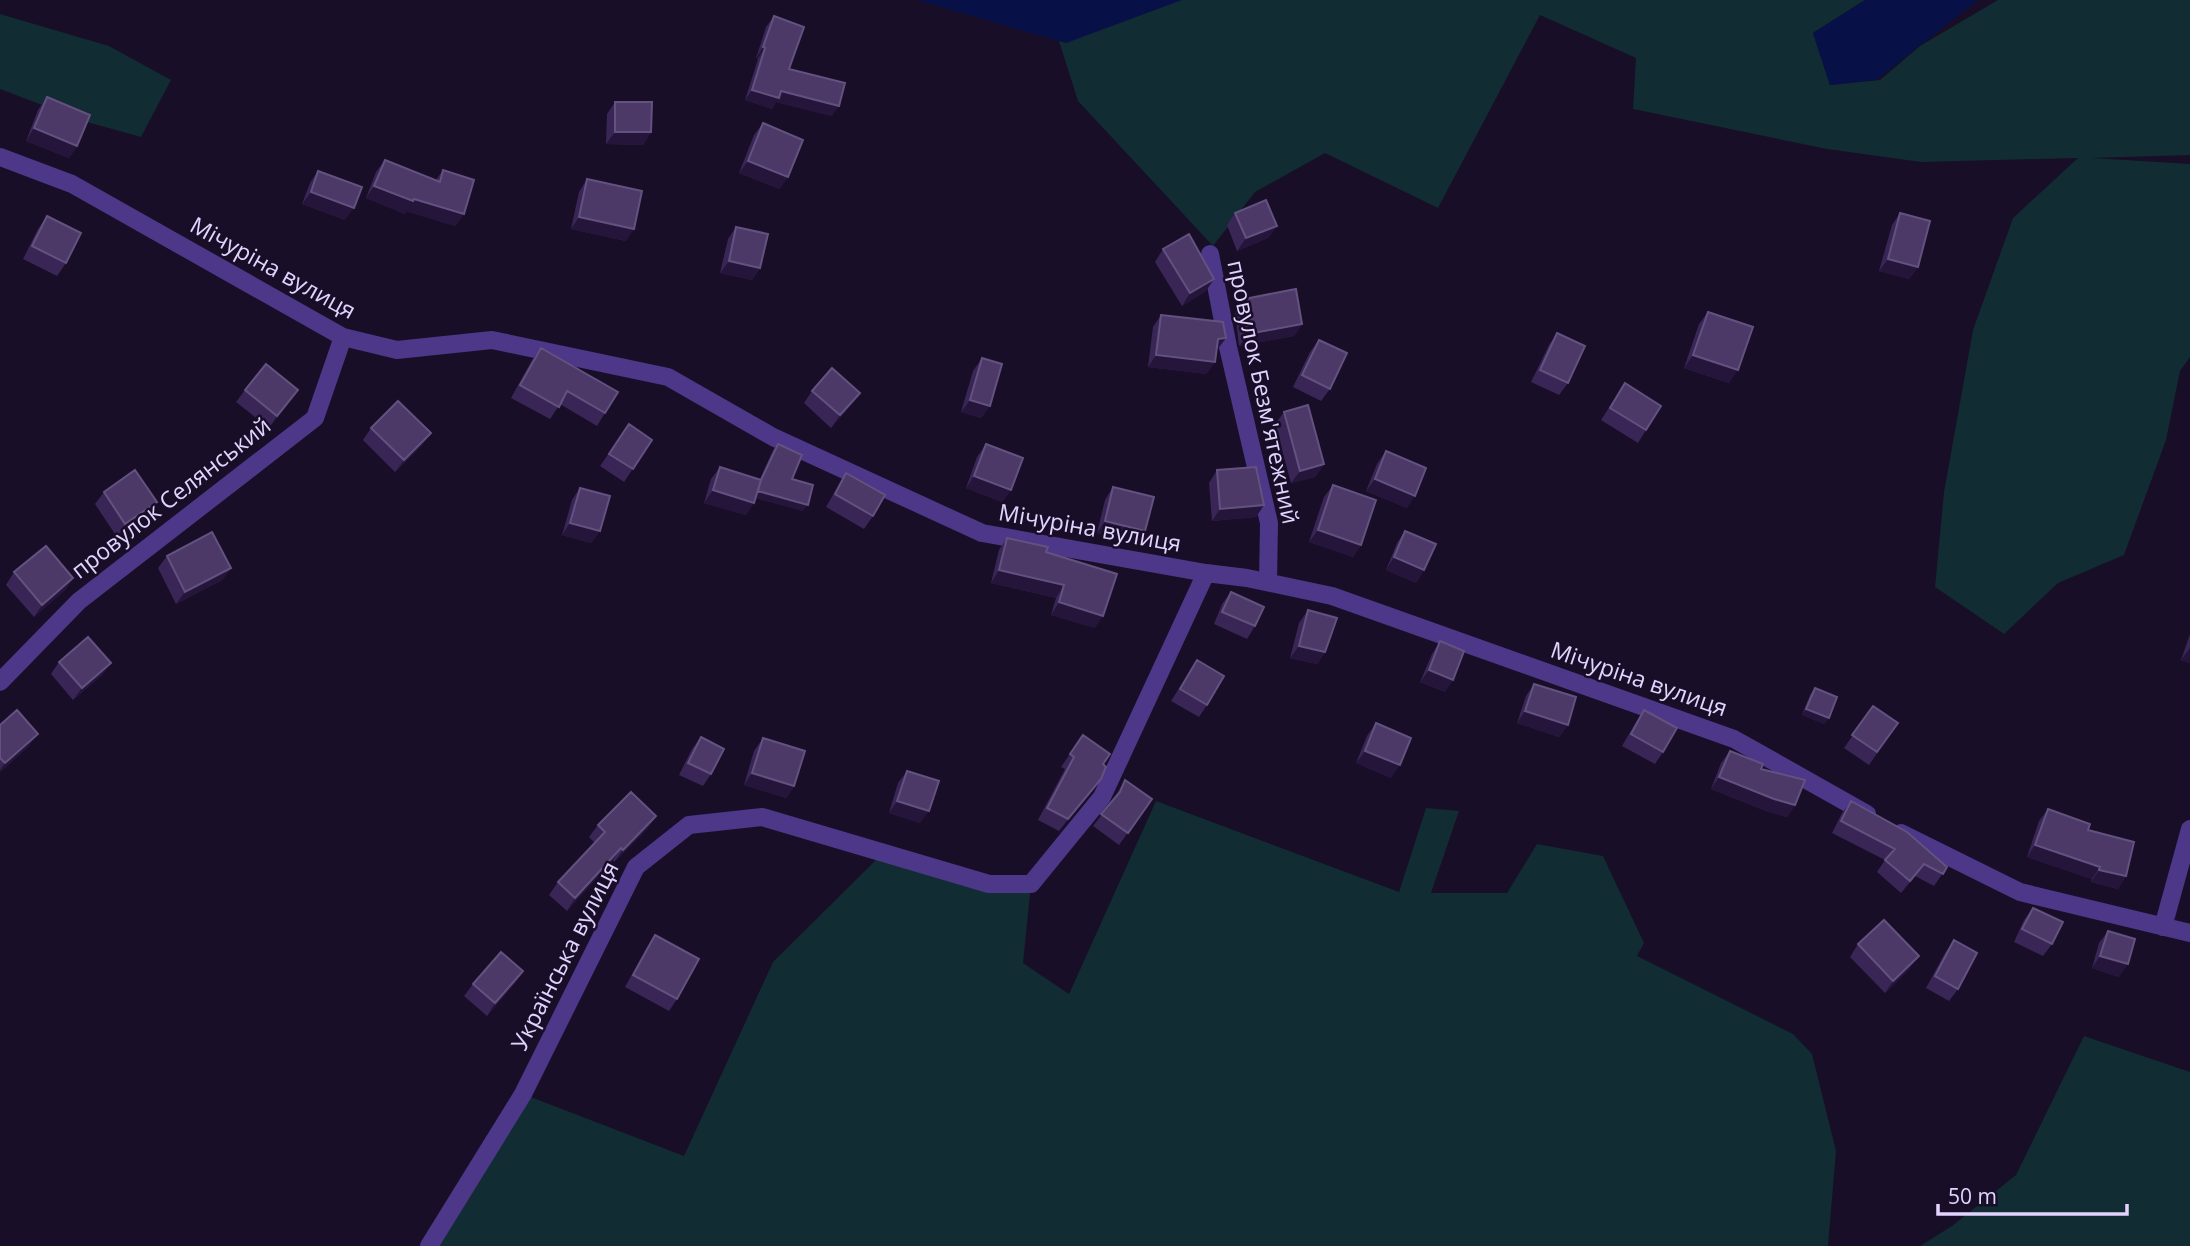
<svg xmlns="http://www.w3.org/2000/svg" width="2190" height="1246" font-family="'Open Sans',sans-serif">
<style>
.green{fill:#112c32}
.water{fill:#081147}
.lines{fill:none;stroke-linecap:round;stroke-linejoin:round}
.street{stroke:#4c3788;stroke-width:18}
.wall{fill:#3a2656}
.shaded-wall{fill:#25153b}
.building{fill:#4c3968;stroke:#635180;stroke-width:2}
.labels{text-anchor:middle;stroke-width:5;stroke-linejoin:round;paint-order:stroke}
.street-label{font-size:23px;fill:#e2d4ff;stroke:#180e27}
</style>
<rect width="100%" height="100%" fill="#180e27"/>
<path class="green" d="M1157 0H1865L1813 33 1830 85 1880 80 1920 46 1998 0H2190V155L2092 158 2190 164V357L2180 371 2166 440 2124 555 2058 583 2004 634 1935 587 1944 492 1973 330 2013 218 2078 158 1921 162 1827 149 1633 109 1636 58 1540 15 1438 208 1325 153 1255 192 1213 246 1078 101 1059 41 1135 13Z
M0 14 109 46 171 80 141 137 87 122 0 89Z
M1156 801 1399 892 1426 808 1459 811 1431 893H1507L1537 844 1603 856 1644 943 1637 956 1793 1034 1812 1054 1836 1151 1828 1246H429L523 1094 684 1156 773 962 883 853 989 884H1031L1023 963 1069 994Z
M2084 1036 2190 1072V1246H1920L1952 1226 2016 1175Z"/>
<path class="water" d="M917 0H1182L1066 43Z
M1865 0H1978L1876 80 1830 85 1813 33Z"/>
<g class="lines">
<path class="street" d="M0 157 72 184 343 337 397 350 492 340 668 377 773 437 982 533 1206 573 1247 578 1332 596 1734 739 1867 814
M1210 254 1228 347 1269 523 1268 582
M0 682 79 601 315 418 343 337
M1901 833 2020 892 2190 933
M2163 927 2190 829
M429 1246 523 1094 636 867 689 825 762 817 989 884H1031L1102 797 1206 573"/>
</g>
<path class="wall" d="M774 16 789 69 832 116 776 102 772 109 745 100 758 59 756 58 766 27Z
M47 97 77 146 69 158 26 141 38 110Z
M615 102 651 132 643 145 606 144 607 114Z
M763 123 780 189 739 173 754 135Z
M385 160 436 180 443 170 464 214 455 226 406 211 405 214 366 198 376 172Z
M318 171 345 220 302 204 310 183Z
M587 179 626 241 571 229 579 192Z
M1235 213 1277 226 1268 238 1237 251 1227 225Z
M1900 213 1918 267 1909 279 1879 271 1892 225Z
M47 216 66 263 57 276 23 259 38 229Z
M736 227 760 268 752 280 720 273 728 239Z
M1163 249 1206 291 1182 306 1155 262Z
M1244 299 1302 324 1294 336 1239 346 1235 311Z
M1708 312 1729 383 1684 368 1699 324Z
M1161 315 1226 338 1216 350 1215 362 1206 374 1148 367 1153 327Z
M1557 333 1568 383 1559 395 1531 382 1549 345Z
M1319 340 1330 389 1321 401 1293 387 1310 352Z
M541 348 605 413 597 426 560 404 550 419 511 398 532 360Z
M982 358 990 406 981 418 961 412 973 371Z
M1625 383 1646 430 1638 443 1601 420Z
M245 390H298L269 428 236 402Z
M812 391 860 393 851 405 831 428 804 403Z
M1284 412 1324 464 1315 477 1291 483 1275 424Z
M629 424 652 440 624 482 600 466Z
M371 428 431 433 422 445 395 472 363 440Z
M778 444 803 511 756 498 746 515 704 503 711 479 720 467 760 479 773 450Z
M986 444 1011 490 1002 502 966 488 977 457Z
M1386 451 1407 508 1366 491 1377 464Z
M1217 470 1264 505 1256 517 1212 521 1209 483Z
M846 473 873 516 864 529 826 507 838 486Z
M1333 485 1361 545 1353 557 1309 542 1324 497Z
M1113 487 1137 543 1097 533 1105 500Z
M580 488 600 531 591 543 562 535 572 500Z
M104 492 149 515 117 537 95 504Z
M1405 531 1424 570 1416 583 1386 570 1397 543Z
M1007 538 1046 552 1095 628 1051 615 1056 598 991 583 999 550Z
M167 556 231 568 222 580 176 604 158 568Z
M14 572 73 578 65 590 34 617 6 585Z
M1231 592 1255 626 1247 639 1214 624 1222 604Z
M1308 610 1325 652 1317 664 1290 658 1299 623Z
M2190 634V663L2181 660Z
M1440 641 1445 692 1420 682 1432 654Z
M1197 660 1207 705 1199 717 1171 701Z
M59 662 111 663 102 675 73 700 51 674Z
M1534 684 1568 725 1559 737 1517 723 1526 696Z
M1815 688 1829 718 1824 724 1802 715 1810 695Z
M1873 706 1898 723 1869 765 1844 748Z
M1644 710 1663 752 1655 764 1622 746 1636 722Z
M1376 723 1391 778 1356 763 1367 736Z
M0 725 29 746 0 772Z
M1083 735 1103 764 1101 779 1059 831 1038 820 1065 769 1061 767Z
M701 737 711 774 703 786 679 775 692 749Z
M763 738 794 786 786 798 744 785 754 751Z
M1730 751 1761 769 1795 805 1787 817 1766 811 1711 789 1721 763Z
M907 771 920 823 889 813 898 783Z
M1125 780 1152 799 1119 845 1093 826 1113 800Z
M1851 801 1947 867 1934 886 1915 876 1901 893 1877 872 1885 860 1832 833 1842 813Z
M2048 809 2088 830 2126 876 2118 889 2091 882 2092 879 2027 857 2039 821Z
M656 816 647 829 614 862 613 860 567 911 549 895 558 882 595 843 589 837 598 825Z
M2033 908 2052 944 2043 956 2014 942 2024 920Z
M2108 931 2119 977 2092 968 2099 943Z
M655 935 677 999 669 1011 625 987 647 947Z
M1954 940 1958 989 1949 1001 1926 988 1945 953Z
M1858 944 1910 968 1885 993 1850 957Z
M523 971 515 983 487 1016 464 996 473 984Z"/>
<path class="shaded-wall" d="M763 47 765 48 758 59 756 58Z
M752 90 781 91 839 106 832 116 776 102 772 109 745 100Z
M34 128 77 146 69 158 26 141Z
M615 132H651L643 145 606 144Z
M748 161 788 177 780 189 739 173Z
M374 186 414 199 464 214 455 226 406 211 405 214 366 198Z
M311 192 354 208 345 220 302 204Z
M579 217 634 229 626 241 571 229Z
M1277 226 1268 238 1237 251 1246 238Z
M1888 259 1918 267 1909 279 1879 271Z
M729 261 760 268 752 280 720 273Z
M1214 279 1206 291 1182 306 1190 293Z
M1302 324 1294 336 1239 346 1248 334Z
M1226 338 1217 350 1209 351 1218 339Z
M1156 355 1215 362 1206 374 1148 367Z
M1693 355 1738 370 1729 383 1684 368Z
M298 390 290 402 269 428 277 416Z
M860 393 851 405 831 428 840 415Z
M970 400 990 406 981 418 961 412Z
M431 433 422 445 395 472 404 460Z
M1324 464 1315 477 1291 483 1300 471Z
M974 476 1011 490 1002 502 966 488Z
M1375 479 1415 496 1407 508 1366 491Z
M713 490 754 503 746 515 704 503Z
M756 491 808 505 803 511 752 497Z
M157 502 149 515 117 537 125 524Z
M1264 505 1256 517 1212 521 1220 509Z
M1105 521 1145 531 1137 543 1097 533Z
M570 523 600 531 591 543 562 535Z
M1318 530 1361 545 1353 557 1309 542Z
M1394 557 1424 570 1416 583 1386 570Z
M231 568 222 580 176 604 185 592Z
M999 570 1064 585 1056 598 991 583Z
M73 578 65 590 34 617 42 605Z
M1059 602 1103 616 1095 628 1051 615Z
M1299 646 1325 652 1317 664 1290 658Z
M2190 648V663L2181 660Z
M111 663 102 675 73 700 82 688Z
M1429 670 1453 680 1445 692 1420 682Z
M1806 709 1829 718 1824 724 1802 715Z
M1525 711 1568 725 1559 737 1517 723Z
M38 734 29 746 0 772V770L5 763Z
M1365 751 1400 765 1391 778 1356 763Z
M752 773 794 786 786 798 744 785Z
M1719 777 1795 805 1787 817 1766 811 1711 789Z
M1101 779 1092 791 1059 831 1068 819Z
M897 801 929 811 920 823 889 813Z
M656 816 647 829 614 862 623 850Z
M2035 845 2100 867 2092 879 2027 857Z
M621 848 613 860 567 911 575 898Z
M2099 870 2126 876 2118 889 2091 882Z
M1919 956 1910 968 1885 993 1893 981Z
M2100 956 2128 964 2119 977 2092 968Z
M523 971 515 983 487 1016 495 1003Z"/>
<path class="building" d="M774 16 804 27 789 69 845 83 839 106 781 91 779 98 752 90 765 48 763 47Z
M47 97 90 115 77 146 34 128Z
M615 102H652L651 132H615Z
M763 123 803 140 788 177 748 161Z
M385 160 440 182 443 170 474 180 464 214 414 199 413 201 374 186Z
M318 171 362 187 354 208 311 192Z
M587 179 642 191 634 229 579 217Z
M1266 200 1277 226 1246 238 1235 213Z
M1900 213 1930 221 1918 267 1888 259Z
M47 216 81 233 66 263 32 246Z
M736 227 768 234 760 268 729 261Z
M1189 234 1214 279 1190 293 1163 249Z
M1296 289 1302 324 1248 334 1244 299Z
M1708 312 1753 327 1738 370 1693 355Z
M1161 315 1223 322 1226 338 1218 339 1215 362 1156 355Z
M1557 333 1585 346 1568 383 1540 370Z
M1319 340 1347 353 1330 389 1302 375Z
M541 348 618 392 605 413 567 391 559 407 520 385Z
M982 358 1002 364 990 406 970 400Z
M266 364 298 390 277 416 245 390Z
M832 368 860 393 840 415 812 391Z
M1625 383 1661 406 1646 430 1610 408Z
M398 401 431 433 404 460 371 428Z
M1308 405 1324 464 1300 471 1284 412Z
M629 424 652 440 633 469 609 454Z
M778 444 802 455 792 479 813 485 808 505 758 491 761 480Z
M986 444 1023 458 1011 490 974 476Z
M1386 451 1426 468 1415 496 1375 479Z
M720 467 761 480 754 503 713 490Z
M1256 467 1264 505 1220 509 1217 470Z
M135 470 157 502 125 524 104 492Z
M846 473 885 495 873 516 835 494Z
M1333 485 1376 500 1361 545 1318 530Z
M1113 487 1154 497 1145 531 1105 521Z
M580 488 610 496 600 531 570 523Z
M1405 531 1436 544 1424 570 1394 557Z
M212 532 231 568 185 592 167 556Z
M1007 538 1048 547 1046 552 1117 574 1103 616 1059 602 1064 585 999 570Z
M46 546 73 578 42 605 14 572Z
M1231 592 1264 607 1255 626 1222 612Z
M1308 610 1337 618 1325 652 1299 646Z
M88 637 111 663 82 688 59 662Z
M1440 641 1464 651 1453 680 1429 670Z
M1197 660 1224 676 1207 705 1180 689Z
M1534 684 1576 697 1568 725 1525 711Z
M1815 688 1837 697 1829 718 1806 709Z
M1873 706 1898 723 1877 752 1852 735Z
M17 710 38 734 5 763 0 758V725Z
M1644 710 1677 728 1663 752 1631 734Z
M1376 723 1411 738 1400 765 1365 751Z
M1083 735 1110 754 1103 764 1106 767 1101 779 1068 819 1047 808 1074 757 1070 754Z
M701 737 724 749 711 774 688 763Z
M763 738 805 751 794 786 752 773Z
M1730 751 1763 764 1761 769 1805 780 1795 805 1774 799 1719 777Z
M907 771 939 781 929 811 897 801Z
M1125 780 1152 799 1128 833 1101 814 1120 792Z
M631 792 656 816 623 850 621 848 575 898 558 882 605 832 598 825Z
M1851 801 1907 832 1947 867 1943 874 1924 864 1910 881 1885 860 1895 849 1841 821Z
M2048 809 2090 824 2088 830 2134 842 2126 876 2099 870 2100 867 2035 845Z
M2033 908 2063 922 2052 944 2022 929Z
M1884 920 1919 956 1893 981 1858 944Z
M2108 931 2135 939 2128 964 2100 956Z
M655 935 699 959 677 999 633 975Z
M1954 940 1977 953 1958 989 1935 976Z
M501 952 523 971 495 1003 473 984Z"/>
<g class="labels">
<g class="street-label">
<text transform="translate(273 268) rotate(29)" y="8">Мічуріна вулиця</text>
<text transform="translate(1263 392) rotate(78)" y="8">провулок Безм'ятежний</text>
<text transform="translate(171 498) rotate(-38)" y="8">провулок Селянський</text>
<text transform="translate(1090 528) rotate(10)" y="8">Мічуріна вулиця</text>
<text transform="translate(1639 679) rotate(19)" y="8">Мічуріна вулиця</text>
<text transform="translate(565 956) rotate(-63)" y="8">Українська вулиця</text>
</g>
</g>
<path d="M1938 1204v10h189v-10" fill="none" stroke="#e2d4ff" stroke-width="3.5"/>
<text x="1948" y="1204" font-size="21" fill="#e2d4ff" stroke="#180e27" stroke-width="5" paint-order="stroke">50 m</text>
</svg>
